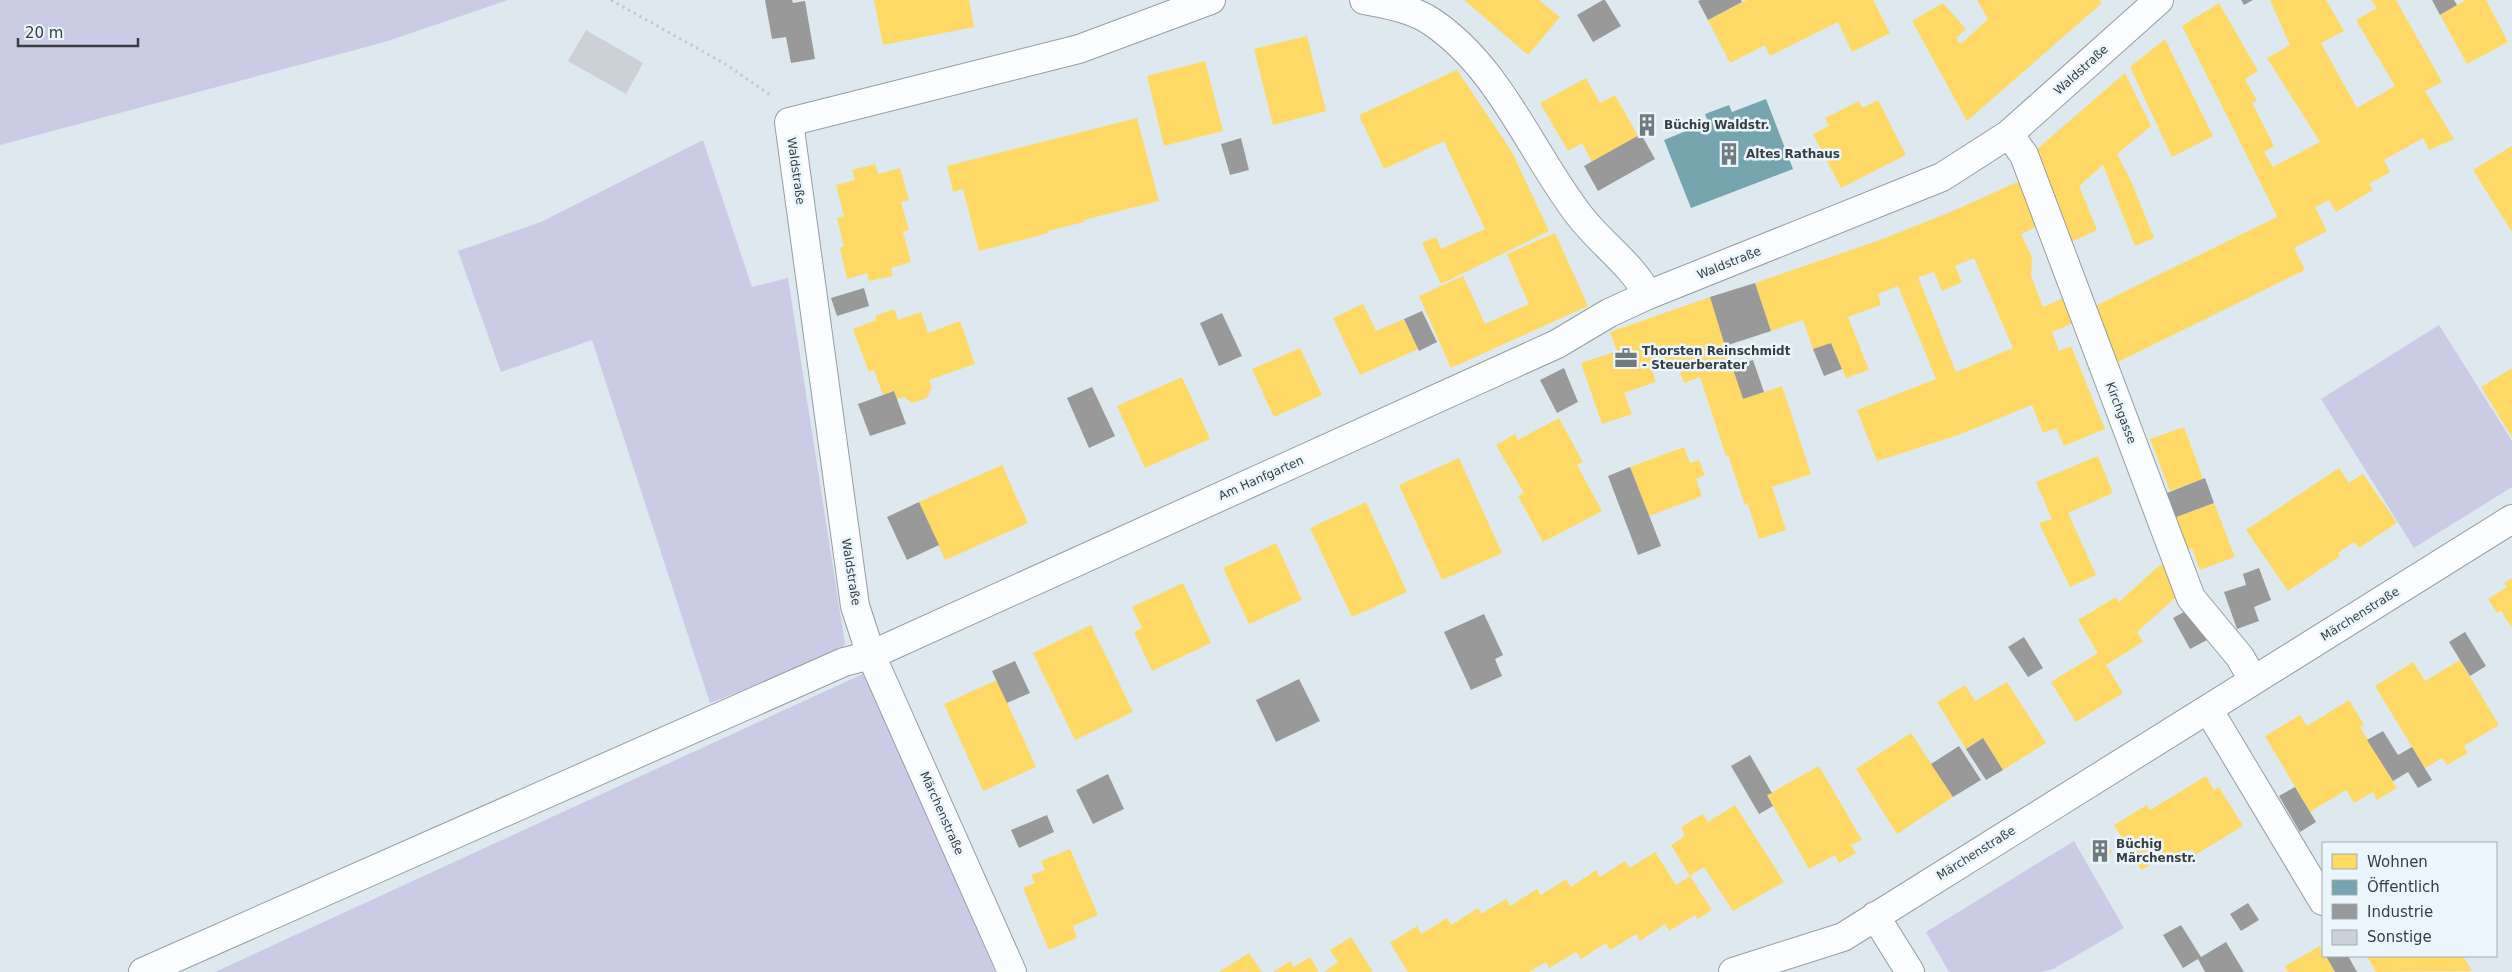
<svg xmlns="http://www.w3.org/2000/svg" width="2512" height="972" font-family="'DejaVu Sans',sans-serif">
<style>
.green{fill:#cccbe5}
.homes{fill:#ffd966;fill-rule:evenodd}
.public{fill:#76a5af}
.industry{fill:#999}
.building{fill:#cbd1d7}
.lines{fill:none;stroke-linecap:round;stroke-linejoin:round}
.minor-casing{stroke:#959da2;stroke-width:30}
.path{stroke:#c5c9cb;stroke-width:3;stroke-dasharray:2.5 4;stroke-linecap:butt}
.minor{stroke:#fafcfd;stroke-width:28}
.labels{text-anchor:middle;stroke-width:5;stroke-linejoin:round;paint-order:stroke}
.street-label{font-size:12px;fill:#373e42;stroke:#ebf6fc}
.poi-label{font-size:12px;font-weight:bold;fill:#373e42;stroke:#ebf6fc;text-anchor:start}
</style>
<rect width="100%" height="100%" fill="#dee9ef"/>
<path class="green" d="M0 0H508L385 42 0 145Z
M703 140 752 287 788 278 845 644 834 656 710 703 592 340 501 372 458 251 541 222Z
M2439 325 2512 441V487L2414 548 2321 399Z
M867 672 995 972H215Z
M2074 841 2124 928 2053 969 2042 972H1949L1926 932Z"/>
<path class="homes" d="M874 0H969L974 27 883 45Z
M1464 0H1539L1560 17 1528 55Z
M1747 0H1873L1890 33 1852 52 1838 22 1770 56 1765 45 1730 63 1708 20Z
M1977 0H2099L2102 3 1967 121 1912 21 1943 3 1966 29 1956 38 1961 44 1988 19Z
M2270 0H2326L2344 31 2321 43 2357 108 2395 86 2356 20 2377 8 2371 0H2396L2442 82 2425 91 2454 139 2429 150 2423 138 2384 160 2390 172 2369 184 2373 190 2336 212 2329 200 2315 207 2327 231 2294 248 2305 270 2116 363 2093 307 2277 217 2280 222 2182 26 2219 3 2258 71 2245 79 2257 101 2252 103 2274 146 2264 152 2273 167 2320 142 2267 58 2290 45Z
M2466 0H2486L2508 42 2467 64 2440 15Z
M1307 36 1326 111 1273 125 1254 49Z
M2165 39 2213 136 2172 157 2130 67Z
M1205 61 1223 131 1164 146 1147 76Z
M1457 70 1512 152 1549 231 1441 284 1422 243 1436 237 1441 249 1485 229 1444 141 1384 169 1359 115Z
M2125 73 2151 126 2117 154 2131 181 2154 238 2135 246 2103 165 2079 186 2097 230 2069 243 2031 154Z
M1586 78 1600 103 1615 95 1638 136 1592 162 1582 143 1568 151 1540 103Z
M1878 100 1906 155 1841 188 1813 134 1829 126 1825 118 1859 101 1862 108Z
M1650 116 1657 127 1643 135 1637 124Z
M1137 118 1159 201 1084 220V222L1048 231 1049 233 979 251 963 189 953 192 947 166Z
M2512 146V232L2473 170Z
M875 164 878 174 900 168 909 200 901 202 909 230 903 232 911 262 891 268 893 276 869 281 867 273 847 279 840 248 844 246 837 218 844 216 836 185 855 180 852 170Z
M2024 179 2043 224 2021 234 2032 257 2031 276 2043 307 2068 296 2078 321 2052 332 2059 351 2071 346 2105 429 2064 446 2056 428 2043 433 2032 405 1958 435 1877 461 1857 410 1936 379 1898 286 1878 294 1881 305 1848 317 1869 370 1846 378 1831 343 1813 349 1803 320 1771 331 1755 283 1880 240 1953 211ZM1974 258 2013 348 1956 372 1918 277 1934 272 1942 291 1962 282 1955 266Z
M1555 233 1588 306 1451 368 1419 296 1463 276 1485 324 1529 304 1507 254Z
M1710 297 1743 399 1782 386 1811 474 1772 487 1786 530 1759 539 1748 504 1745 505 1728 455 1726 456 1700 377 1684 383 1676 361 1652 369 1656 382 1624 393 1632 414 1602 424 1581 363 1617 351 1610 332Z
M1363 304 1376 331 1404 319 1418 349 1360 375 1333 318Z
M894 309 898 320 921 312 928 333 960 321 975 364 929 380 932 387 927 398 912 403 904 397 897 399 894 391 883 395 874 370 869 372 853 329 876 320 875 316Z
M1300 348 1322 395 1274 417 1252 369Z
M2512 368V437L2481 387Z
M1182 377 1210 439 1145 468 1117 406Z
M1559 418 1583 462 1577 465 1602 511 1543 542 1518 496 1524 493 1496 445 1515 434 1518 440Z
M2184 427 2203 479 2170 491 2150 439Z
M1684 447 1690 463 1699 460 1705 475 1696 479 1702 496 1649 516 1630 467Z
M2098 456 2113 493 2068 513 2096 575 2070 587 2039 523 2052 519 2036 482Z
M1459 458 1502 553 1442 580 1399 485Z
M1002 465 1028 523 945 560 919 502Z
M2339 468 2349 483 2363 474 2397 523 2359 548 2354 542 2338 553 2340 556 2288 591 2246 530Z
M1366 502 1407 592 1352 617 1310 528Z
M2214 503 2235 557 2200 570 2192 548 2187 550 2174 518Z
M1276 543 1302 600 1249 624 1223 568Z
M2161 564 2184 590 2137 632 2143 642 2106 665 2123 693 2076 722 2051 682 2098 653 2078 620 2116 597 2119 602Z
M2512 578V628L2501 611 2497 613 2488 599 2507 587 2504 583Z
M1183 583 1211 643 1152 671 1134 632 1142 628 1132 607Z
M1091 625 1133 712 1075 740 1033 653Z
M2460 660 2499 725 2464 746 2468 753 2447 765 2442 758 2425 768 2375 686 2413 662 2425 681Z
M997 680 1036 767 983 791 944 704Z
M2007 682 2046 743 2003 770 1983 738 1966 749 1937 702 1965 685 1975 701Z
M2349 700 2364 725 2360 727 2397 788 2377 800 2373 792 2354 803 2346 790 2310 812 2265 736 2300 715 2307 726Z
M1911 733 1953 797 1897 834 1856 769Z
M1819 766 1862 840 1851 845 1856 853 1839 863 1835 855 1809 869 1767 795Z
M2206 776 2214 790 2219 787 2243 826 2195 855 2192 849 2176 858 2172 852 2141 870 2114 825 2147 805 2150 810Z
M1735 805 1784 882 1733 911 1704 867 1690 876 1671 845 1685 836 1681 828 1686 824 1703 814 1708 822Z
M2105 841 2112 852 2096 862 2089 850Z
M1070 849 1098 915 1073 926 1077 938 1049 950 1023 888 1035 883 1031 875 1045 870 1041 861Z
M1655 852 1676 885 1690 876 1712 910 1698 919 1695 915 1669 931 1665 924 1640 941 1636 934 1610 950 1606 943 1581 959 1576 952 1549 968 1546 962 1529 972H1408L1390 943 1417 926 1421 934 1447 918 1451 925 1478 908 1481 914 1506 899 1510 906 1537 889 1541 895 1566 879 1571 887 1596 870 1600 877 1625 861 1630 868Z
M1351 937 1373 972H1324L1338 962 1330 950Z
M2320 946 2323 956H2326L2335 972H2288L2285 966Z
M1249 953 1262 972H1219Z
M2367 956H2463L2472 971 2376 972Z
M1310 957 1319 972H1273L1290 961 1294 967Z"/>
<path class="public" d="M1766 99 1793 169 1691 208 1664 140 1708 122 1705 114 1729 105 1732 112Z"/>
<path class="industry" d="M765 0H792L793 3 805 1 815 59 791 63 786 37 772 39Z
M1603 0H1605L1621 26 1593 42 1577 15Z
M1701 0H1741L1742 2 1708 20 1698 1Z
M2241 0H2253L2244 5Z
M2432 0H2454L2457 5 2440 15Z
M1641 134 1655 159 1598 191 1584 166Z
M1241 138 1249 170 1230 175 1221 144Z
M1755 283 1771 331 1725 346 1710 297Z
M864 288 869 306 837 316 831 298Z
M1422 311 1437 342 1419 351 1404 319Z
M1222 313 1242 356 1219 366 1200 323Z
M1831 343 1842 369 1824 376 1813 349Z
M1753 360 1764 392 1743 399 1732 366Z
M1564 368 1578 402 1557 413 1540 380Z
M1092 387 1115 436 1089 448 1067 398Z
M894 391 906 424 870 436 858 404Z
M1630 467 1661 546 1638 555 1608 476Z
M2205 478 2214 503 2171 519 2162 495Z
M919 502 939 545 907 560 887 517Z
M2259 568 2271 600 2254 607 2259 621 2237 629 2224 592 2246 585 2243 574Z
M2189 609 2207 640 2190 649 2173 618Z
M1484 614 1503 655 1495 659 1502 676 1471 690 1444 632Z
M2465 632 2486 666 2470 676 2449 642Z
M2024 637 2043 668 2028 677 2008 647Z
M1015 661 1030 693 1007 703 992 671Z
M1299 679 1320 721 1276 742 1256 700Z
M2383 731 2398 755 2412 747 2432 780 2418 788 2408 772 2393 781 2367 740Z
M1983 738 2003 770 1986 780 1966 749Z
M1959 746 1981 780 1953 797 1931 764Z
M1750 755 1772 793 1767 795 1773 806 1759 814 1731 766Z
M1108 774 1124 809 1093 824 1076 790Z
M2295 787 2316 822 2300 832 2279 796Z
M1047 815 1054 832 1019 848 1011 830Z
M2248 903 2259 920 2241 931 2230 914Z
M2181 925 2201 957 2226 942 2244 972H2205L2198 959 2183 968 2163 935Z
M2326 956H2348L2357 972H2335Z"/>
<path class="building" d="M586 30 643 63 626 94 568 61Z"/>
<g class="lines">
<defs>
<path id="minor" d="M1364 0C1386 4 1413 9 1432 22 1500 68 1530 151 1579 215 1600 243 1631 263 1648 295
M2009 134 2024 155 2191 598 2240 657 2253 680
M2208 709 2323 901
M1875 916 1910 972
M143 972 844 662 871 655 1557 344 1609 313 1648 295 1942 177 2009 134 2159 0
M1012 972 871 655 855 606 789 122 1079 49 1211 0
M1733 972 1843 937 2512 519"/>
</defs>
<use href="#minor" class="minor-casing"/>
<path class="path" d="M611 0 727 65 770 95"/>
<use href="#minor" class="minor"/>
</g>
<defs>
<symbol id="building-bare" viewBox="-9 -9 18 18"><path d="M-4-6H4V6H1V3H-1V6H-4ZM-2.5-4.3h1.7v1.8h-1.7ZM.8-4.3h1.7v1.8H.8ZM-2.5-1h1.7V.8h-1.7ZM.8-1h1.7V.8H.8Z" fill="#717a7f" stroke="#ebf6fc" stroke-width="2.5" paint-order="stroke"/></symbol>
<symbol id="office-bare" viewBox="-9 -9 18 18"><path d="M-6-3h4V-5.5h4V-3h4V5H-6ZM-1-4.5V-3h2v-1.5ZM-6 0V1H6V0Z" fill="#717a7f" stroke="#ebf6fc" stroke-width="2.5" paint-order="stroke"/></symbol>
</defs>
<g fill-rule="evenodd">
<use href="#building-bare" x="1631" y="109" width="32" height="32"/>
<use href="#building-bare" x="1713" y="138" width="32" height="32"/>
<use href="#office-bare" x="1610" y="342" width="32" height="32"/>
<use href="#building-bare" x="2084" y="835" width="32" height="32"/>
</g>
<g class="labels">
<g class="street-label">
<text transform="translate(2081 70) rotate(-42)" y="4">Waldstraße</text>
<text transform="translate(796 171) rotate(82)" y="4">Waldstraße</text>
<text transform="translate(1729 263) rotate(-22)" y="4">Waldstraße</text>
<text transform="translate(2121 413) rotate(69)" y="4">Kirchgasse</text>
<text transform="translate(1261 478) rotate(-24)" y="4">Am Hanfgarten</text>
<text transform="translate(851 572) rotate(81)" y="4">Waldstraße</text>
<text transform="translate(2360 614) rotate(-32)" y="4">Märchenstraße</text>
<text transform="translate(942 813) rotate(66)" y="4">Märchenstraße</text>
<text transform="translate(1976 853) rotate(-32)" y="4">Märchenstraße</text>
</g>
<g class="poi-label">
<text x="1664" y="129">Büchig Waldstr.</text>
<text x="1746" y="158">Altes Rathaus</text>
<text x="1642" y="355">Thorsten Reinschmidt<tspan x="1642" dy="14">- Steuerberater</tspan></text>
<text x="2116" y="848">Büchig<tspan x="2116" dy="14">Märchenstr.</tspan></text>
</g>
</g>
<rect x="2322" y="842" width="175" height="115" fill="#ebf6fc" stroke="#a3acb2"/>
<rect x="2332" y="854" width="25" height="15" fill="#ffd966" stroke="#a3acb2"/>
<text x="2367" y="867" font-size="15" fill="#373e42">Wohnen</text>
<rect x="2332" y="880" width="25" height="15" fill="#76a5af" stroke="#a3acb2"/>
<text x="2367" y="892" font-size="15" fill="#373e42">Öffentlich</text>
<rect x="2332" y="904" width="25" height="15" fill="#999999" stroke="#a3acb2"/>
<text x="2367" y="917" font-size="15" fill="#373e42">Industrie</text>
<rect x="2332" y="930" width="25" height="15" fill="#cbd1d7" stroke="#a3acb2"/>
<text x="2367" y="942" font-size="15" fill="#373e42">Sonstige</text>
<path d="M18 38v8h120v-8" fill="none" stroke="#373e42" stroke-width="2.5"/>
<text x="25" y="38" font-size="15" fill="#373e42" stroke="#ebf6fc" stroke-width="4" paint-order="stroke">20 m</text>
</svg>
